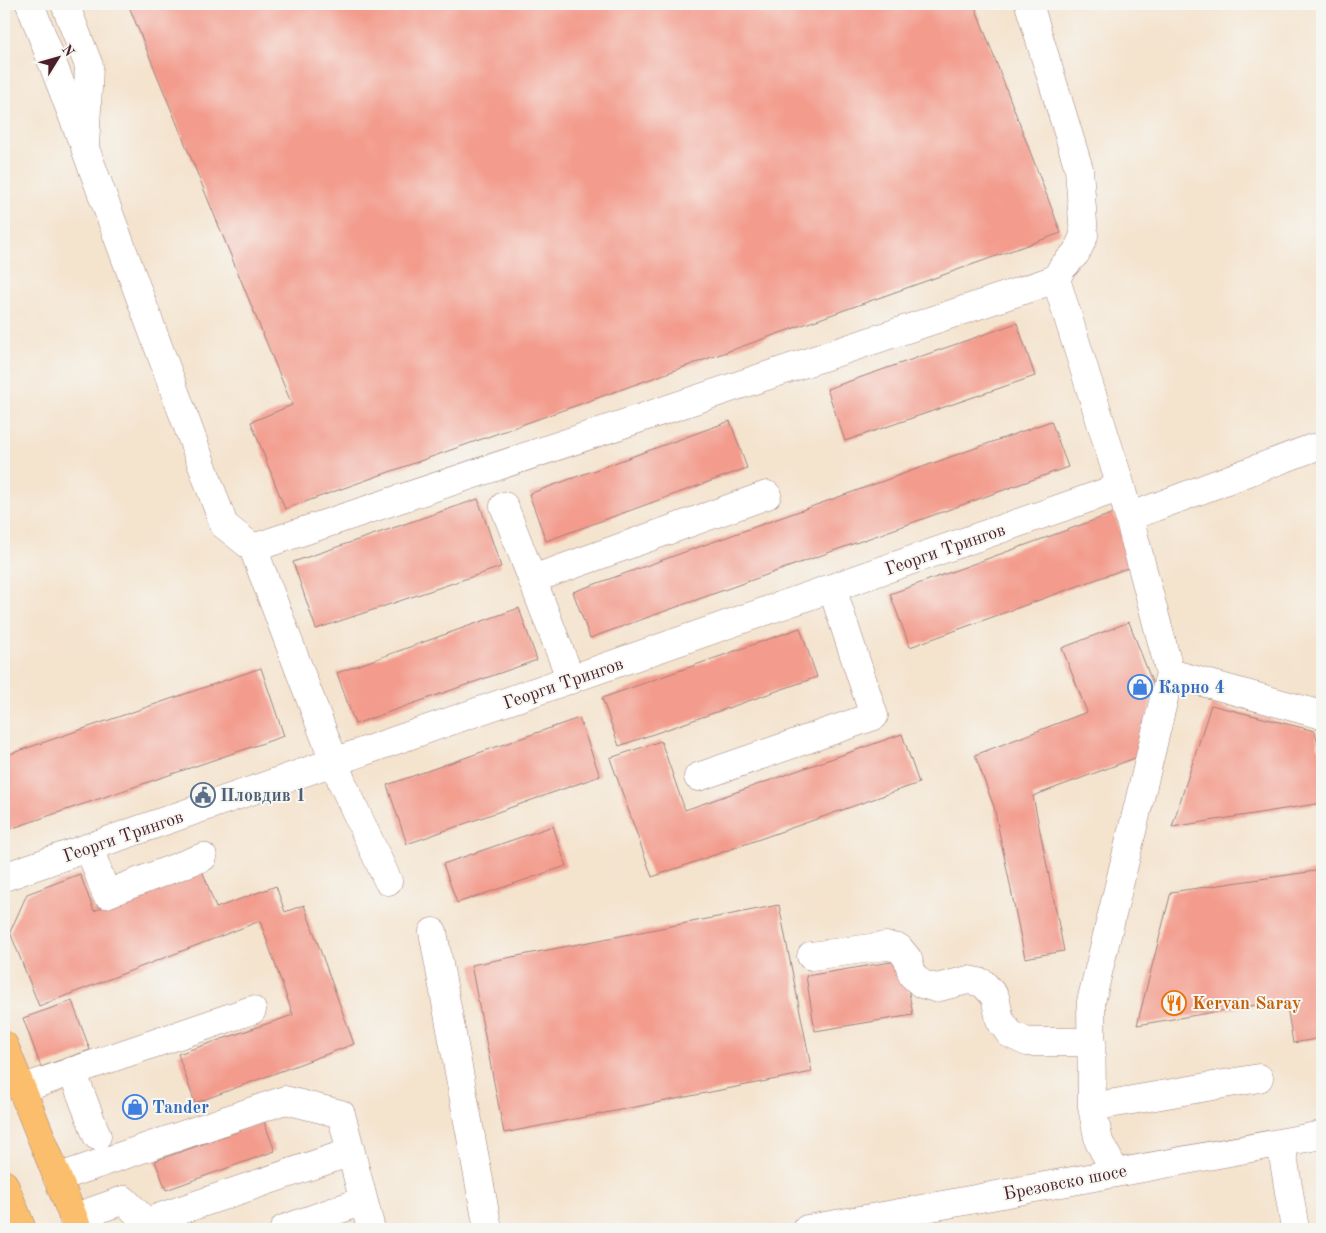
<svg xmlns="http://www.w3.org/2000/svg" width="1326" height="1233" font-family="'Old Standard TT',serif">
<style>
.building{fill:#f39c8d}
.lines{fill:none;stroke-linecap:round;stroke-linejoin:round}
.minor-casing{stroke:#9f817c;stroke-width:29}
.major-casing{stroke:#9f817c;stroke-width:29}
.minor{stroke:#fff;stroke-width:28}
.major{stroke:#fabe6d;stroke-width:28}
.labels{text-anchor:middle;stroke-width:4;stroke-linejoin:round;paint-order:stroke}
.street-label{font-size:18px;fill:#4a1f2b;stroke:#f6f6f2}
.shop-label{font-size:18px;font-weight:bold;fill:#366cbe;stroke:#f6f6f2;text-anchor:start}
.service-label{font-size:18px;font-weight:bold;fill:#4e5e75;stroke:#f6f6f2;text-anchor:start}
.food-label{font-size:18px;font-weight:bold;fill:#c56008;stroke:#f6f6f2;text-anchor:start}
</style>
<rect width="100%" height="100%" fill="#f6f6f2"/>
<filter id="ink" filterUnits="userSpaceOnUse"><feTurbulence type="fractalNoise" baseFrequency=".02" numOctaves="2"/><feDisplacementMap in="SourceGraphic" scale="10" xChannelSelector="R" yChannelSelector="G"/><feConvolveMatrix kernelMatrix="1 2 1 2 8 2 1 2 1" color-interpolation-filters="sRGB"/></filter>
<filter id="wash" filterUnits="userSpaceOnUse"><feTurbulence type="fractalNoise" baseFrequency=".0096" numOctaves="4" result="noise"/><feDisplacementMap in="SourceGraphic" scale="20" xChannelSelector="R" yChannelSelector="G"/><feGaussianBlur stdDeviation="1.12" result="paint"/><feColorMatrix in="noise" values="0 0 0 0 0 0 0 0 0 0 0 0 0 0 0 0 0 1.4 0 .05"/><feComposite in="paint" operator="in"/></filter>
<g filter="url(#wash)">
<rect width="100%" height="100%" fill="#f4e3cd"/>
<g id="blocks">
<path class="building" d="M128 4H974L1061 233 285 509 251 422 292 405Z
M1017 323 1035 376 845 441 827 389Z
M730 421 747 468 546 541 529 494Z
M1051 421 1068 467 590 638 573 592Z
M478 499 501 567 316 629 293 562Z
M1114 513 1133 566 910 647 890 594Z
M519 608 537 660 355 724 337 673Z
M1129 622 1154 687 1138 757 1033 796 1064 951 1025 958 994 807 975 755 1087 712 1062 648Z
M800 628 817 677 619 746 602 698Z
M261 668 284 736 4 831V756Z
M1211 705 1315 731 1322 764V803L1172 827Z
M579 718 600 776 407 844 387 785Z
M902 734 919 783 652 877 610 758 661 741 685 810Z
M553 826 566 866 457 903 443 864Z
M202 870 216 908 276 886 285 912 304 905 354 1044 195 1103 178 1054 293 1015 260 921 39 1006 10 932 27 894 80 874 94 911Z
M1322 870V1038L1293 1043 1286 1000 1137 1025 1171 892Z
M779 905 812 1072 504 1133 471 965Z
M903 960 913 1015 815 1031 806 976Z
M72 1001 90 1050 41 1067 23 1018Z
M264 1122 275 1151 166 1190 155 1161Z"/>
</g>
</g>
<g filter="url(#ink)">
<use href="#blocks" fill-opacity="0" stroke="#9f817c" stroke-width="1"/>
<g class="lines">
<defs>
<path id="minor" d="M30 4 81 138
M65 4 89 66 85 148 224 525 253 548 342 782 388 881
M1029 4 1079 169 1084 236 1076 253 1062 268 1056 279 1121 487 1170 673 1091 1002 1092 1107 1099 1142 1116 1173
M504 506 571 680
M1129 517 1312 448
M253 548 1056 279
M533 579 767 495
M1170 673 1322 715
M698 777 874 716 832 588
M89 847 106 894 203 857
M4 877 1121 487
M433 932 488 1229
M811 956 886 946 899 948 908 959 912 975 922 984 936 988 968 980 983 983 995 997 1000 1020 1010 1034 1027 1042H1092
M72 1071 97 1136
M21 1089 252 1010
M1092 1107 1259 1078
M1281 1143 1295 1229
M57 1178 285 1100 341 1114 371 1229
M73 1218 124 1200 153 1229
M146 1222 351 1152
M284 1229 363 1201
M807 1229 883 1216 1322 1135"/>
<path id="major" d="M4 1045 78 1229
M4 1184 22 1229"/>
</defs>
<use href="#minor" class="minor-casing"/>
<use href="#major" class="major-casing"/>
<use href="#minor" class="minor"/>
<use href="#major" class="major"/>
</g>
</g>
<defs>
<symbol id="shop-ring" viewBox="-11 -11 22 22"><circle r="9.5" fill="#f6f6f2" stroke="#3f7fe0" stroke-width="1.5"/><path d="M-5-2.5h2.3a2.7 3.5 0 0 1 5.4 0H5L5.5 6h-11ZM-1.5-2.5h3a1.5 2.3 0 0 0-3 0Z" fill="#3f7fe0"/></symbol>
<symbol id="civic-ring" viewBox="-11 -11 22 22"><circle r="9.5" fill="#f6f6f2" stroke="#5c6f8a" stroke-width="1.5"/><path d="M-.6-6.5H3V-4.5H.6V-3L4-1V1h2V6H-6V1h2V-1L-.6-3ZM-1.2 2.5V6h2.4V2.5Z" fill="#5c6f8a"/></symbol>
<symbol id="restaurant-ring" viewBox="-11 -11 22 22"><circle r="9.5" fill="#f6f6f2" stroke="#e8710a" stroke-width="1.5"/><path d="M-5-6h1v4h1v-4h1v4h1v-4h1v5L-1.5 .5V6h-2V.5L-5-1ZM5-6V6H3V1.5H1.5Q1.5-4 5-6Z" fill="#e8710a"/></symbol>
</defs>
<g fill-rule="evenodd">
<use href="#shop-ring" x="1126" y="673" width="28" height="28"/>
<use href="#civic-ring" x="189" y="781" width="28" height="28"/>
<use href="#restaurant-ring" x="1160" y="989" width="28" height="28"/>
<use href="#shop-ring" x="121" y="1093" width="28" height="28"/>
</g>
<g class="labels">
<g class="street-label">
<text transform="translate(945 549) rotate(-19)" y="6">Георги Трингов</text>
<text transform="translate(563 683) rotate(-19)" y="6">Георги Трингов</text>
<text transform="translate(123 836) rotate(-19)" y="6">Георги Трингов</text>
<text transform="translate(1065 1182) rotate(-11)" y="6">Брезовско шосе</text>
</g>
<g class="shop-label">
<text x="1158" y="693">Карно 4</text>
<text x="152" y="1113">Tander</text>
</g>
<g class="service-label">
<text x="220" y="801">Пловдив 1</text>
</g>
<g class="food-label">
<text x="1192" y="1009">Kervan Saray</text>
</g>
</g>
<rect width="1326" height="1233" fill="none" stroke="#f6f6f2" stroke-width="20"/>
<g transform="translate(58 58) rotate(53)" stroke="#f6f6f2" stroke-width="4" paint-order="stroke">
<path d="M0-4L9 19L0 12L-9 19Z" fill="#4a1f2b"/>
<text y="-8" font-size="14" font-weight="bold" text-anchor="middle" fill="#4a1f2b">N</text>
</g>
</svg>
